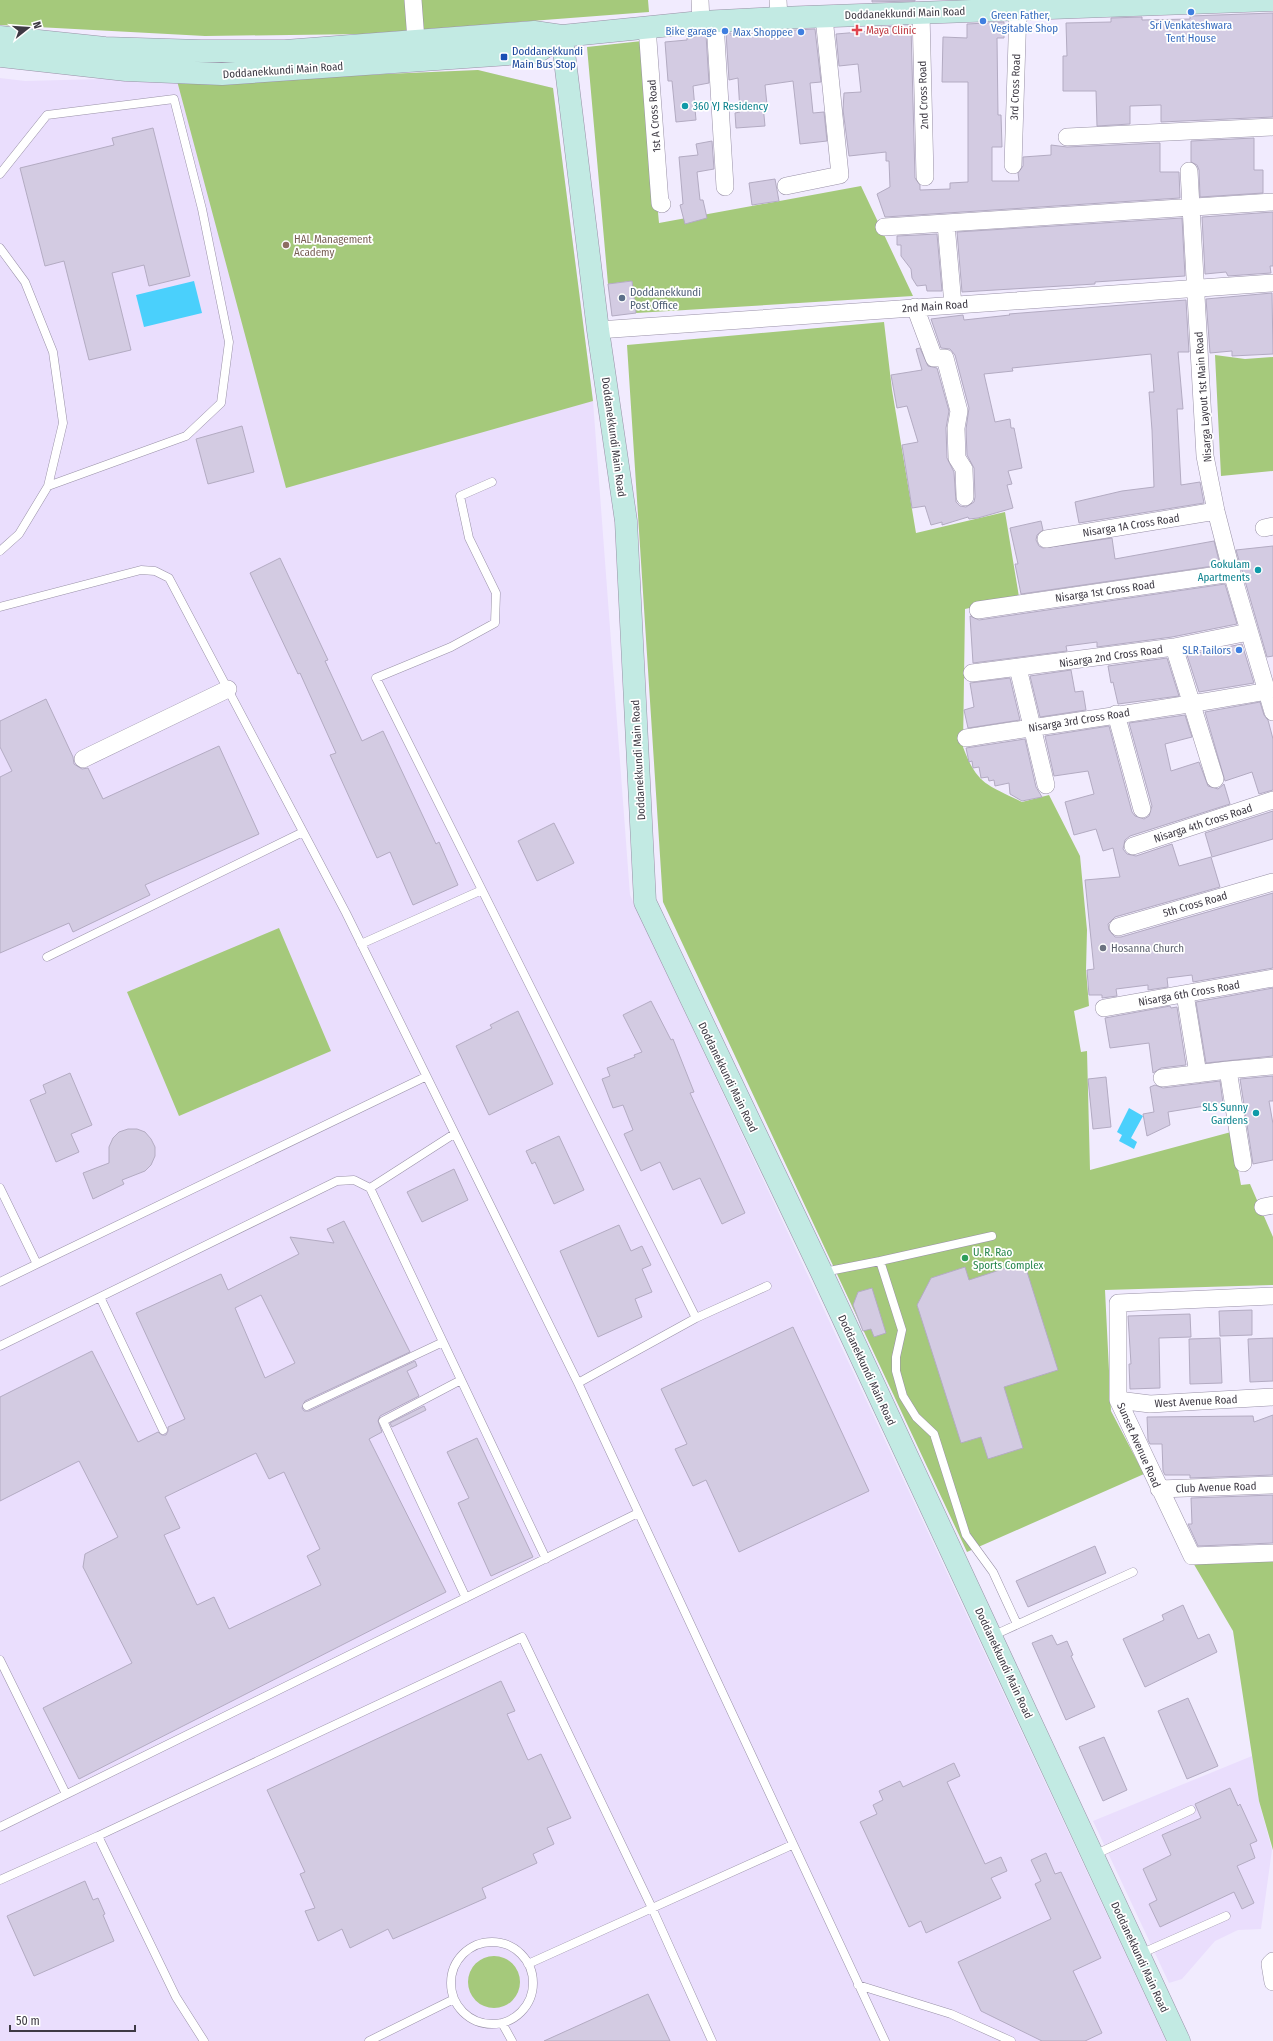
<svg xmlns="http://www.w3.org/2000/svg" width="1273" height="2041" font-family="'Fira Sans Condensed',sans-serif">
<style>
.built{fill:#eadefd}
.green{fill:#a5c97b}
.water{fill:#4ad0fc}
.building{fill:#d3cbe2;stroke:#b3abc2;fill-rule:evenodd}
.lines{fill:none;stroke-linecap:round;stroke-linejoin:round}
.lane-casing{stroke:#9991a7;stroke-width:9}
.street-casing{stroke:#9991a7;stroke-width:18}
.secondary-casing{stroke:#9991a7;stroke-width:23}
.lane{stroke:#fff;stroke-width:8}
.street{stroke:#fff;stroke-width:17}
.secondary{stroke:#c2eae3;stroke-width:22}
.shop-dot{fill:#3f7fe0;stroke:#fff;stroke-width:1.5}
.health-dot{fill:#e0444e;stroke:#fff;stroke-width:1.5}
.transit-dot{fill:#1a4fb4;stroke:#fff;stroke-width:1.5}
.culture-dot{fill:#0f9aa8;stroke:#fff;stroke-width:1.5}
.education-dot{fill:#8d6e63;stroke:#fff;stroke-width:1.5}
.service-dot{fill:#5c6f8a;stroke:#fff;stroke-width:1.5}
.worship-dot{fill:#6b7280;stroke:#fff;stroke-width:1.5}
.leisure-dot{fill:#2e9e5b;stroke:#fff;stroke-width:1.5}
.labels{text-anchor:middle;stroke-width:3.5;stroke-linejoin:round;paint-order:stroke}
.street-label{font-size:11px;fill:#3e3a44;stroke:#fff}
.shop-label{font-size:11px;fill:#366cbe;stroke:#fff;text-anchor:end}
.health-label{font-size:11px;fill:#be3a42;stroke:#fff;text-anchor:start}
.transit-label{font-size:11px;fill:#164399;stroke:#fff;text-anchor:start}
.culture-label{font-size:11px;fill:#0d838f;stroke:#fff;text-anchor:end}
.education-label{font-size:11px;fill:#785e54;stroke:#fff;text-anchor:start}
.service-label{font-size:11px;fill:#4e5e75;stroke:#fff;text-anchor:start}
.worship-label{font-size:11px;fill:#5b616d;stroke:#fff;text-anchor:start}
.leisure-label{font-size:11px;fill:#27864d;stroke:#fff;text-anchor:start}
</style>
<rect width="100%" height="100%" fill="#f1ebfe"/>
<path class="built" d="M478 70 553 88 593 401 630 895 1166 2041H0V78L25 81 176 77 223 81Z
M1252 1756 1259 1801 1272 1850 1261 1929 1238 1930 1215 1941 1182 1979 1169 1983 1093 1821Z"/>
<path class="green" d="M0 0H648L649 12 363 34 205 36 0 25Z
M642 41 659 223 861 186 913 296 636 313 632 281 608 284 587 47Z
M478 70 553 88 593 401 286 488 176 77 223 81Z
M884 322 892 390 916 533 1005 512 1019 597 965 609 963 747C977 785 988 785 1022 802L1049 795 1080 856 1087 930 1086 970 1089 1006 1074 1011 1081 1052 1087 1051 1090 1170 1231 1132 1241 1185 1250 1184 1273 1237V1285L1105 1290 1111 1411 1144 1474 967 1552 663 902 627 345Z
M1215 355 1245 359 1273 357V471L1221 476Z
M279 928 331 1051 179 1116 127 992Z
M1273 1558V1850L1259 1801 1233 1631 1192 1561Z
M468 1982a26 26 0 1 1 52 0a26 26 0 1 1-52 0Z"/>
<path class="water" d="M194 281 202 313 144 327 136 295Z
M1129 1108 1143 1116 1131 1138 1137 1142 1134 1149 1119 1141 1122 1135 1117 1132Z"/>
<path class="building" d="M872 0H915V1L872 2Z
M1273 13V117L1161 122V105L1130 106V124L1097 126 1096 91H1063V56H1067L1066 23 1111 22V18L1142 17V20L1190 19V16Z
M1004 22V38H997L998 115H1001L1002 147H992V181H1019L1018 173 1023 166V157L1051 155V145L1067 147 1160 143V172H1179L1180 198 885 217 877 194 890 187 889 161H886V152L849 156 843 110 844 93 861 92 858 64 839 66 836 34 872 31V27L911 26 915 178 920 185V190L950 189V183L968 182V82H942L943 37 967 38V24Z
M815 29 821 82 810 83 813 113 824 112 827 141 800 144 793 81 765 85 767 105H763L765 126 736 128 735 113 740 112 738 78 729 80 726 33H731V36L757 33 756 32Z
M706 35 709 83 693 86 696 120 676 122 672 81H668L665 42 687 40V38Z
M153 128 190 276 149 286 144 265 112 273 131 350 89 360 64 261 45 266 20 168 114 145 112 138Z
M1254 138V170H1263V193L1200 197 1199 170 1197 165 1191 162V141Z
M712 141 714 169 697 172 700 200H703L707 218 685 224 680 205 683 204 679 157 698 155 696 144Z
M775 179 779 201 752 205 749 183Z
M1273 212V266H1270L1271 273 1228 276 1226 272 1205 274 1202 217Z
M1182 218 1185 276 1095 282V284L962 292 957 232Z
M937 234 942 291H927L926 285 917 286 912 278 911 269 901 256V245H897V236Z
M632 281 636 313 612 316 608 284Z
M1272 293 1273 354 1232 356V351L1210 353 1206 299Z
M1186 300 1189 352H1178L1183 409H1177L1181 485 1200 482 1204 503 1079 523 1075 502 1122 491 1154 487 1152 430 1149 392H1154L1151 354 1012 368 1013 371 984 374 995 422 1010 419 1011 428H1014L1022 468 1008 471 1012 484 1007 485 1013 508 978 518 969 519 968 517 942 525V522L931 525 925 506 912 508 902 445 918 442 907 406 897 408 891 375 922 370 916 349 920 348 928 366 937 368 949 411 946 428 947 458 954 472 956 502 960 506 966 507 974 502 975 497 974 468 967 455 966 429 969 408 955 355 950 349 941 348 931 319 963 315 964 320 1010 315 1009 314Z
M242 426 254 472 208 484 196 439Z
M1041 521 1043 530 1037 535 1036 540 1039 546 1043 548 1112 538 1115 559 1214 541 1220 565 1021 594 1015 564H1018L1010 528Z
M1273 546V656L1267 657 1236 550Z
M280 558 328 660 325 661 362 741 383 731 436 844 439 842 458 885 413 905 390 852 377 858 330 755 336 753 300 673 298 674 250 573Z
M1225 584 1237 624 1172 637 1097 647V642L1066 646 1067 651 973 663 970 616 979 620Z
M1242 644 1254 683 1199 692 1187 655Z
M1167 658 1179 696 1118 704 1113 682 1111 683 1108 666Z
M1071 670 1075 692 1083 691 1086 710 1040 717 1030 676Z
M1010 678 1020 720 968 728 964 710 974 707 970 683Z
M46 699 73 757 74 764 82 769 88 768 103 799 219 746 259 834 145 885 150 895 73 932 69 923 0 953V777L12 771 0 747V721Z
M1260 702 1264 715 1268 720 1273 739V790L1259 794 1252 772 1225 781 1205 712Z
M1185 715 1192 737 1165 744 1171 771 1199 762 1208 786 1218 789 1224 784 1230 804 1130 836 1125 840 1123 849 1127 854 1136 856 1172 844 1179 866 1211 857 1220 887 1115 917 1108 924 1109 930 1115 937H1121L1273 893V968L1193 982 1192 975 1167 978 1168 987 1148 990V985L1116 989 1117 996 1102 998V995H1089L1087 970 1094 969 1085 880 1120 877 1113 848 1103 851 1096 829 1074 835 1065 802 1094 794 1088 771 1054 776 1045 736 1109 726 1132 812 1135 816 1144 819 1149 816 1152 806 1129 723Z
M1025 739 1036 787 1042 797 1022 801 1010 794 1009 783 995 786 994 780 989 781 988 777 981 778 979 767 973 768 972 761 969 762 966 748Z
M1273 811V839L1212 857 1205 833Z
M554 823 574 863 537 881 518 841Z
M1273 988V1056L1206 1063 1196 1002Z
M651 1001 671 1040 673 1039 694 1092 690 1093 745 1213 722 1224 700 1178 673 1190 660 1162 641 1171 624 1134 633 1130 623 1105 613 1108 602 1079 610 1076 607 1068 635 1057 634 1055 642 1052 623 1015Z
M1170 1006 1171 1008 1177 1007 1186 1065 1161 1068 1153 1073 1149 1043 1110 1048 1105 1018Z
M518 1011 553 1084 489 1115 456 1046 492 1028 490 1025Z
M70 1073 92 1125 71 1134 79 1152 56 1162 30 1100 46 1093 43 1085Z
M1273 1076V1101H1269L1273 1124V1160L1253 1164 1240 1079Z
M1106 1077 1111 1127 1093 1129 1088 1079Z
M1220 1081 1223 1103 1168 1112 1170 1125 1147 1136 1143 1114 1154 1112 1150 1087 1155 1085 1163 1088Z
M128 1129H137L145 1132 151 1139 155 1147V1156L151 1165 145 1171 122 1180 124 1184 93 1199 83 1173 109 1163V1147L113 1138 119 1132Z
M559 1136 584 1190 554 1204 535 1162 532 1164 526 1151Z
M454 1169 468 1200 422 1222 407 1192Z
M344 1221 410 1352 305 1401 302 1408 304 1411H309L415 1361 417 1366 407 1371 419 1396 380 1416 378 1421 382 1432 369 1439 446 1592 79 1779 43 1708 132 1663 83 1567 85 1554 118 1537 79 1461 0 1501V1397L92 1351 138 1442 158 1432 162 1435H166L168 1431V1427L185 1419 136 1313 221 1274 228 1290 299 1254 290 1237 334 1243 327 1229ZM261 1295 295 1363 265 1378 235 1308ZM256 1453 269 1479 284 1472 320 1549 307 1556 321 1585 229 1629 214 1597 197 1605 164 1535 180 1528 165 1497Z
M619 1225 631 1251 642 1246 651 1265 642 1269 652 1292 635 1299 642 1317 598 1337 560 1251Z
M1024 1262 1058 1370 1004 1387 1023 1448 988 1459 981 1437 961 1443 917 1305 931 1278 965 1267 969 1280Z
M872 1288 886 1333 874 1337 871 1329 863 1331 853 1305 858 1292Z
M1252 1310V1335L1220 1336 1219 1311Z
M1190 1314 1191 1337 1159 1338 1160 1388 1130 1389 1129 1364H1131L1128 1316Z
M793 1327 869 1491 739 1552 706 1480 693 1486 675 1449 687 1444 661 1389Z
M1220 1338 1222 1383 1190 1384 1189 1339Z
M1273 1338V1381L1250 1382 1248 1339Z
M424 1406 426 1410 392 1427 390 1423Z
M1273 1415V1475L1190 1478V1475H1165L1163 1471 1162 1444H1150L1148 1440 1147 1417 1253 1416 1254 1422Z
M477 1438 533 1557 491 1576 458 1503 469 1498 447 1452Z
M1273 1495V1543L1198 1546 1188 1524H1192L1191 1498Z
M1095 1546 1106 1573 1028 1607 1016 1581Z
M1183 1605 1198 1639 1209 1634 1217 1652 1145 1687 1123 1639 1164 1620 1162 1615Z
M1052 1635 1057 1645 1067 1641 1073 1655 1071 1656 1095 1707 1066 1720 1032 1643Z
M501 1681 515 1711 507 1714 528 1760 541 1754 571 1818 547 1828 554 1844 533 1854 537 1863 482 1888 486 1898 393 1939 388 1929 350 1948 342 1929 318 1941 305 1911 315 1908 300 1874 305 1872 267 1790Z
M1188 1698 1218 1766 1187 1779 1158 1711Z
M1104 1737 1127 1790 1103 1801 1079 1747Z
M954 1763 960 1776 947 1782 985 1864 1001 1857 1007 1871 991 1878 1001 1898 926 1933 921 1921 909 1927 860 1822 877 1814 873 1805 883 1800 879 1791 900 1781 903 1787Z
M1230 1788 1238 1806 1240 1804 1257 1841 1250 1844 1255 1858 1237 1866 1254 1903 1242 1909 1234 1892 1160 1927 1149 1904 1157 1900 1143 1869 1171 1855 1162 1835 1201 1818 1195 1804Z
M1046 1853 1055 1874 1061 1872 1101 1958 1073 1971 1102 2033 1085 2041H1042L981 2011 958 1962 1051 1919 1035 1884 1041 1881 1031 1860Z
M85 1881 93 1900 98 1898 105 1914 103 1915 114 1941 34 1976 7 1916Z
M648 1994 670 2041H544Z"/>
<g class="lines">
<defs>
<path id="lane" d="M0 174 47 115 174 99 202 209 229 342 221 403 186 436 48 486
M0 248 25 282 53 352 63 423 48 486 19 534 0 551
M492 482 460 496 469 538 496 593 495 623 451 647 376 678 696 1318 578 1383
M0 607 141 570 155 571 169 578 346 913 578 1383 885 2041
M361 944 482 890
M47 957 303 832
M0 1188 37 1264 425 1077
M370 1188 454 1134
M992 1236 880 1261 902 1330 896 1357V1371L903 1396 916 1417 934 1434 966 1535 993 1572 1017 1624
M824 1272 880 1261
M0 1282 37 1264
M100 1297 163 1430
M696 1318 767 1286
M0 1346 337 1181 354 1180 370 1188 546 1559
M461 1380 383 1421 466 1598
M307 1406 443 1342
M992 1636 1133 1572
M0 1660 66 1794
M0 1827 638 1513
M1094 1855 1191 1810
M0 1880 98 1836
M451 1983a41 41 0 1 1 82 0a41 41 0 1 1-82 0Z
M1140 1954 1226 1916
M528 1964 792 1845
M858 1985 951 2014 1011 2041
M502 2023 512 2041
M204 2041 176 1997 98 1836 522 1637 652 1908 712 2041
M369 2041 454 1999"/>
<path id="street" d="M413 0 416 40
M700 0 701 22
M778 0 779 18
M921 13 925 177
M715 22 725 187
M647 27 660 203 662 204
M1067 137 1273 127
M1013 165 1018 9
M1189 171 1205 456 1216 511 1232 573 1273 712
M786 186 840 175 824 17
M946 224 953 305
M884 227 1273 202
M915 307 934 358H945L959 411 956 428 957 458 964 469 965 497
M598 330 1273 283
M1264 528 1273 526
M1046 539 1216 511
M978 610 1232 573
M1174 647 1215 779
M1018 668 1046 785
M972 673 1174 647 1249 632
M1116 714 1142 809
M966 738C1066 722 1167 709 1267 691
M83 759 228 689
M1133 846 1273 800
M1118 927 1273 882
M1185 994 1198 1074
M1104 1008 1273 978
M1162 1078 1228 1070
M1243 1163 1228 1070 1273 1066
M1263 1207 1273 1205
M1273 1296 1118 1303V1400L1192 1556 1273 1553
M1118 1400 1150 1404 1273 1397
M1159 1489 1273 1485
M1273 1961 1270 1964 1273 1982"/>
<path id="secondary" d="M562 36 598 330 626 521 645 902 822 1273 1179 2041
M0 37 105 48 201 51H285L534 32 562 36 701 22 779 18 1273 0
M0 56 126 70 222 74 537 52 562 36"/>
</defs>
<use href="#lane" class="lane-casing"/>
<use href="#street" class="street-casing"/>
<use href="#secondary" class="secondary-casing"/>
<use href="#lane" class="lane"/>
<use href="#street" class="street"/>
<use href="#secondary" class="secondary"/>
</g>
<g class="shop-dot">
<circle cx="1191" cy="12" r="4"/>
<circle cx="983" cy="21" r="4"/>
<circle cx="725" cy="31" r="4"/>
<circle cx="801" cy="32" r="4"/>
<circle cx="1239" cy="650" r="4"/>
</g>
<path class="health-dot" d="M855 24h4v4h4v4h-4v4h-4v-4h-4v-4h4z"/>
<rect class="transit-dot" x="500" y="53" width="8" height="8" rx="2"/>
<g class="culture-dot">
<circle cx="685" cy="106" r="4"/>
<circle cx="1258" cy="570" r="4"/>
<circle cx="1256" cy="1113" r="4"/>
</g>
<circle class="education-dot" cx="286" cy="245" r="4"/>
<circle class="service-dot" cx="622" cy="298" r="4"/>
<circle class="worship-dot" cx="1103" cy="948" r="4"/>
<circle class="leisure-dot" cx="965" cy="1258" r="4"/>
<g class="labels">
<g class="street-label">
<text transform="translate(905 13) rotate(-2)" y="4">Doddanekkundi Main Road</text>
<text transform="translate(283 70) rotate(-4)" y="4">Doddanekkundi Main Road</text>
<text transform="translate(1015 87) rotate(-88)" y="4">3rd Cross Road</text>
<text transform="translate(923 95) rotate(-92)" y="4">2nd Cross Road</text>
<text transform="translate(654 116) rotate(-94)" y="4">1st A Cross Road</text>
<text transform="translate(935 306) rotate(-4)" y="4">2nd Main Road</text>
<text transform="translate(1203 397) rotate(-94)" y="4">Nisarga Layout 1st Main Road</text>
<text transform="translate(614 437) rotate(82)" y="4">Doddanekkundi Main Road</text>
<text transform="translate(1131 525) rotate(-9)" y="4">Nisarga 1A Cross Road</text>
<text transform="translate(1105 591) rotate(-8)" y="4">Nisarga 1st Cross Road</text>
<text transform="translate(1111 656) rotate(-8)" y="4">Nisarga 2nd Cross Road</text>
<text transform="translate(1079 720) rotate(-9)" y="4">Nisarga 3rd Cross Road</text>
<text transform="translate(638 760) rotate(-93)" y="4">Doddanekkundi Main Road</text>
<text transform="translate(1203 823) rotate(-18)" y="4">Nisarga 4th Cross Road</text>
<text transform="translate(1195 904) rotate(-16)" y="4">5th Cross Road</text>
<text transform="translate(1189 993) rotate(-10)" y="4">Nisarga 6th Cross Road</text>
<text transform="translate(728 1077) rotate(64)" y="4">Doddanekkundi Main Road</text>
<text transform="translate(867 1370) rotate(65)" y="4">Doddanekkundi Main Road</text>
<text transform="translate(1196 1401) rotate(-3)" y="4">West Avenue Road</text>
<text transform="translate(1139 1445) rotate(66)" y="4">Sunset Avenue Road</text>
<text transform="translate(1216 1487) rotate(-2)" y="4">Club Avenue Road</text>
<text transform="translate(1004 1663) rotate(65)" y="4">Doddanekkundi Main Road</text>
<text transform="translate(1140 1957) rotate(65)" y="4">Doddanekkundi Main Road</text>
</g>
<g class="shop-label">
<text x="991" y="19" text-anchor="start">Green Father,<tspan x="991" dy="13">Vegitable Shop</tspan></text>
<text x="1191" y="29" text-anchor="middle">Sri Venkateshwara<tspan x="1191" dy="13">Tent House</tspan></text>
<text x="717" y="35">Bike garage</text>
<text x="793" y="36">Max Shoppee</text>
<text x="1231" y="654">SLR Tailors</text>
</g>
<g class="health-label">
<text x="866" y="34">Maya Clinic</text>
</g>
<g class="transit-label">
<text x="512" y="55">Doddanekkundi<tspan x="512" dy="13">Main Bus Stop</tspan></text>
</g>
<g class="culture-label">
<text x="693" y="110" text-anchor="start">360 YJ Residency</text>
<text x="1250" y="568">Gokulam<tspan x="1250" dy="13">Apartments</tspan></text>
<text x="1248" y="1111">SLS Sunny<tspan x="1248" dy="13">Gardens</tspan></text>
</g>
<g class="education-label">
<text x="294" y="243">HAL Management<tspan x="294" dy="13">Academy</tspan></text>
</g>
<g class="service-label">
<text x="630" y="296">Doddanekkundi<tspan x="630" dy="13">Post Office</tspan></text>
</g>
<g class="worship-label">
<text x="1111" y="952">Hosanna Church</text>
</g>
<g class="leisure-label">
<text x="973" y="1256">U. R. Rao<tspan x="973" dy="13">Sports Complex</tspan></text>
</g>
</g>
<g transform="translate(28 28) rotate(73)" stroke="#ffffff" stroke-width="3" paint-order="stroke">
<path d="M0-3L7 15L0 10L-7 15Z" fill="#3e3a44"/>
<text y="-6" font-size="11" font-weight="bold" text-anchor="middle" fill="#3e3a44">N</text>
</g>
<path d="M10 2025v6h125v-6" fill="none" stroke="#3e3a44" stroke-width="2"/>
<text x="16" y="2025" font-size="12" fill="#3e3a44" stroke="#ffffff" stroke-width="3" paint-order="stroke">50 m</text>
</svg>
